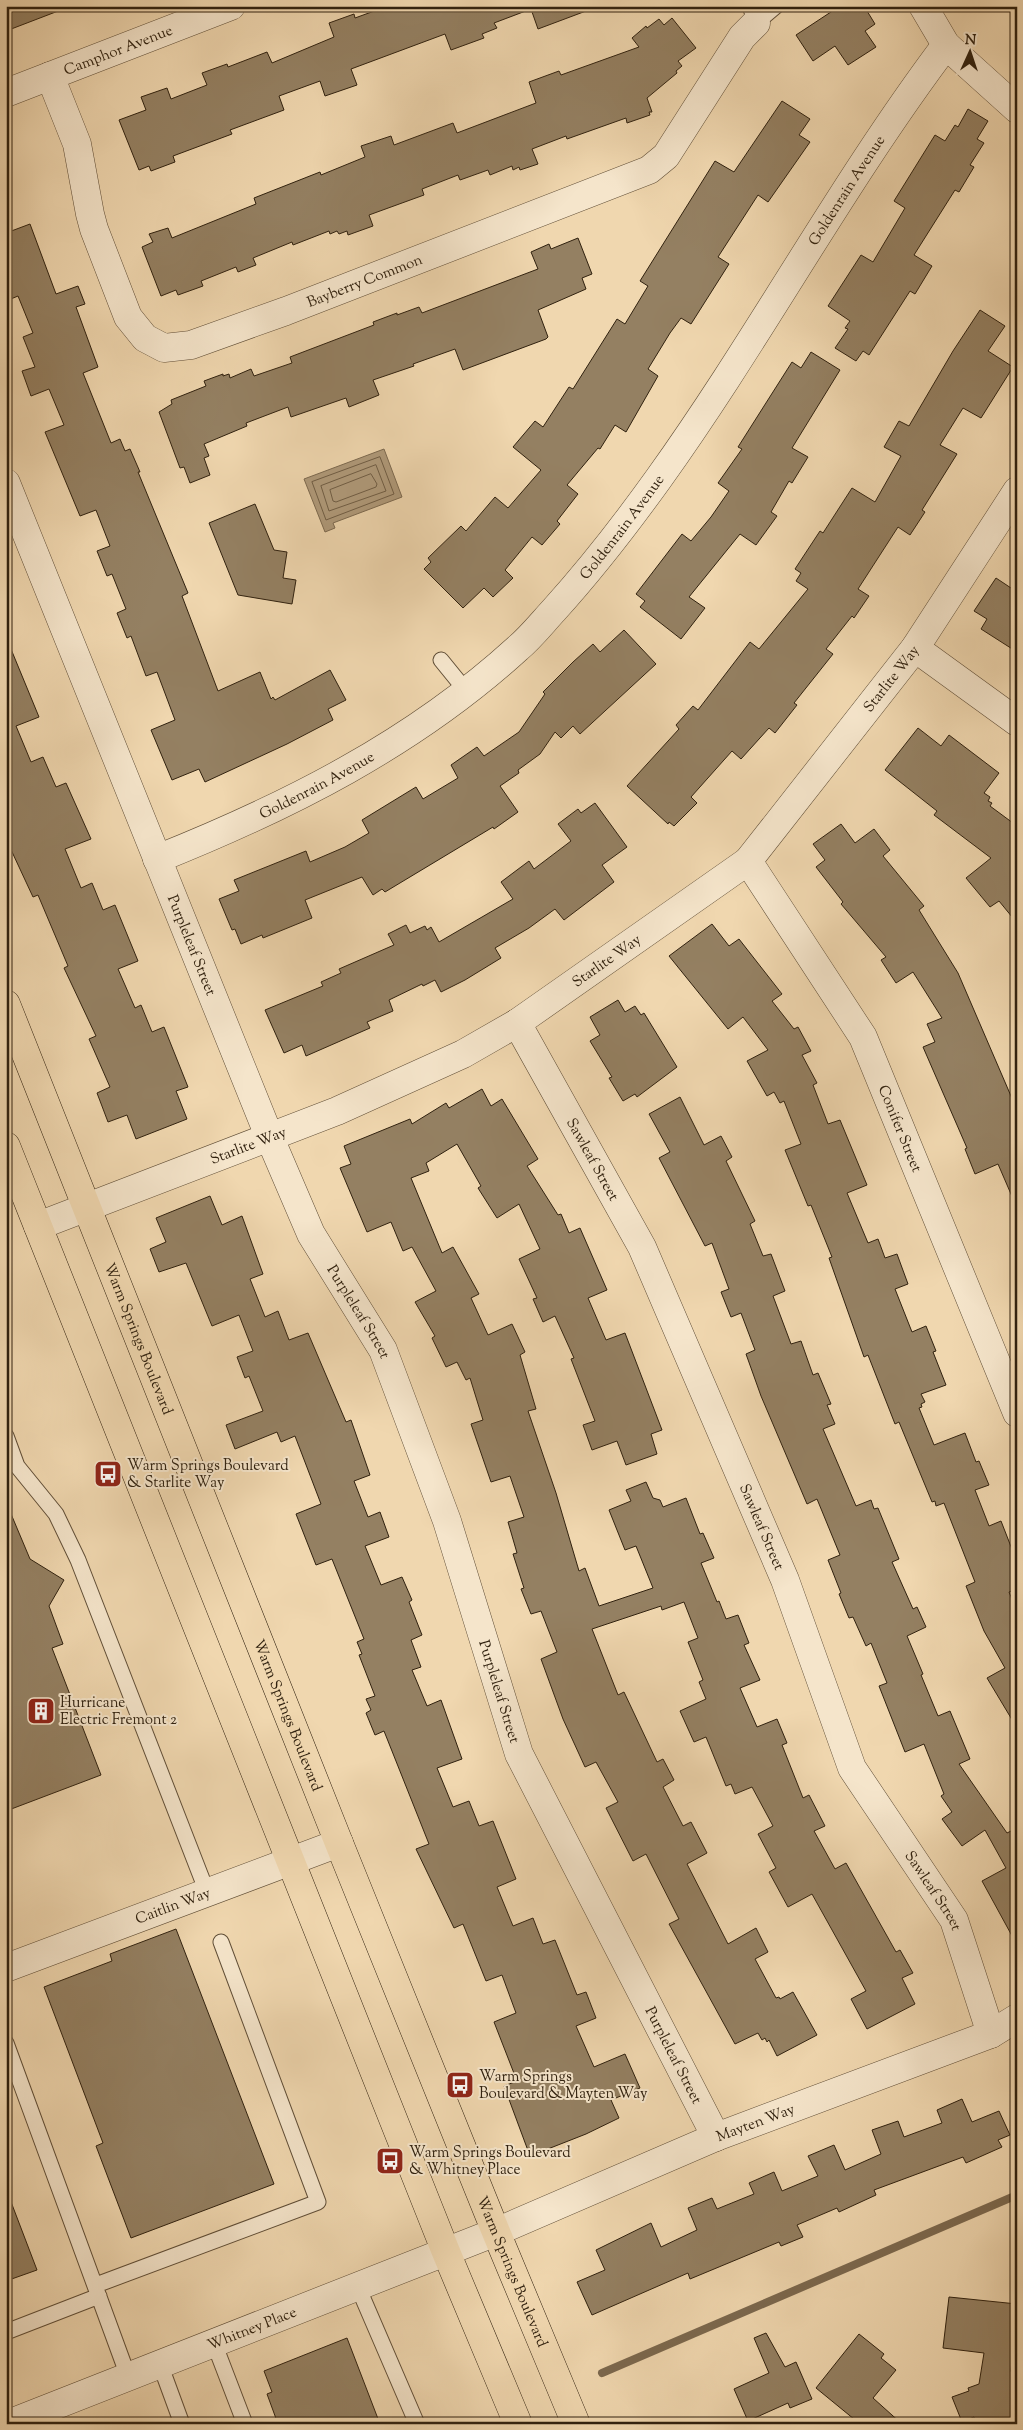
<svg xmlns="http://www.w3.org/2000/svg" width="1023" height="2430" font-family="'Sorts Mill Goudy',serif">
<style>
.water{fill:#af9979;stroke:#7c694f}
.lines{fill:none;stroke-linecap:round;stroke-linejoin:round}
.shore{stroke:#705d44;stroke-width:1}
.stream{stroke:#7c694f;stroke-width:8}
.building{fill:#948062;stroke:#30210f}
.lane-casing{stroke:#604e37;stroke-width:17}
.street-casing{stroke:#604e37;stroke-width:29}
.primary-casing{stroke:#30210f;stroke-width:29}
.lane{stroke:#f5e5cb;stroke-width:15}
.street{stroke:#f5e5cb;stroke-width:28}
.primary{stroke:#f0d7af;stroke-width:28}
.labels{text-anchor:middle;stroke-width:4;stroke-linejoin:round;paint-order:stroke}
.street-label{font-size:15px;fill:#30210f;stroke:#f5e5cb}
.poi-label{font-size:15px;fill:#30210f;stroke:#f5e5cb;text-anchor:start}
</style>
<rect width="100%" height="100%" fill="#f0d7af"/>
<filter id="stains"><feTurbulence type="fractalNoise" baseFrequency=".004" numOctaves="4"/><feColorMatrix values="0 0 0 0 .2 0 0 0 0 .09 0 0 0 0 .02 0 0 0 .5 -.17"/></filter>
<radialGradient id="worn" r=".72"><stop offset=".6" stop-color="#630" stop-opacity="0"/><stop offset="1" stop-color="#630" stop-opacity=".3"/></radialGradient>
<path class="water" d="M384 449 402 497 333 523 335 528 325 532 304 479Z"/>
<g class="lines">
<path class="shore" d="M380 457 394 494 326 520 312 482Z
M376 465 386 491 329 511 321 486Z
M371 474 377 484 376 487 336 502 333 501 330 490Z"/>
<path class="stream" d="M602 2373 1017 2195"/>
</g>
<path class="building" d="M6 6H65L66 8 6 31Z
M388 6H594V8L538 29 531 9 494 23 497 28 482 34 484 38 451 50 445 34 351 69 357 85 325 96 320 81 279 96 284 110 230 130 232 134 173 156 175 162 151 171 149 166 139 170 119 120 146 110 141 97 167 88 171 99 207 85 202 73 227 64 228 67 267 52 272 63 334 37 329 23 354 14 355 18Z
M840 6H864L875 24 865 31 876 47 848 65 835 46 813 61 796 35Z
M672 18 696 48 678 61 682 66 676 71 677 73 647 98 652 112H649L650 115 627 123 626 118 567 139 566 136 532 149 538 164 520 170 519 167 513 170 512 166 490 175 488 170 460 180 458 175 422 189 424 195 369 215 373 226 348 235 347 231 339 234 337 231 330 234 329 231 293 245 292 242 253 258 256 265 238 272 236 267 201 281 203 286 178 295 176 290 161 296 142 247 153 242 149 234 168 228 172 238 256 204 254 198 320 172 321 175 365 157 361 146 391 136 394 145 453 123 457 133 536 103 529 82 559 71 561 75 639 47 632 38 646 26 647 28 659 19 664 25Z
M782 101 810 119 799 135 810 142 768 202 758 195 718 257 729 264 691 324 681 318 670 333 648 369 658 376 626 432 615 425 600 449 598 448 567 485 578 494 557 521 560 524 542 545 532 537 505 570 513 578 493 597 484 588 463 608 424 569 431 562 428 558 461 526 466 531 495 497 508 508 541 470 513 447 535 421 543 427 569 387 573 389 617 319 625 324 648 286 640 281 715 161 734 172Z
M968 109 988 121 977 139 984 143 970 165 974 167 959 192 955 190 914 255 932 266 915 294 910 291 869 355 863 351 856 361 835 348 848 329 845 328 850 321 828 306 861 255 873 262 905 208 894 201 935 135 945 141 955 125 958 127Z
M30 224 56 294 78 286 85 304 76 307 98 367 83 373 111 443 120 439 125 451 130 449 140 472H138L188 593 182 596 218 691 260 672 271 699 273 697 275 700 330 670 346 700 328 709 333 720 287 744 205 782 199 769 172 780 151 730 175 720 157 672 146 676 131 636 127 638 117 613 126 609 112 574 107 576 97 551 110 546 96 510 80 516 45 432 64 425 49 389 31 396 22 371 35 367 23 337 33 333 18 296 6 301V233Z
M578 238 592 274 582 278 586 289 538 310 548 337 546 339 463 370 455 349 413 364 414 366 373 380 379 395 349 407 346 398 291 417 288 407 246 423 247 426 204 444 209 456 204 458 210 475 190 483 184 467 180 468 159 412 172 404 171 400 206 386 204 381 223 374V376L229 374 230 378 251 369 254 376 292 363 290 357 374 325 373 322 397 313V315L419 307 422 313 538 269 531 252 549 244 551 249Z
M980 310 1005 326 988 351 1013 367 981 418 963 408 940 445 957 454 922 510 925 512 910 535 898 527 858 589 869 596 854 618 852 616 826 649 833 654 794 703 797 705 775 733 769 728 741 759 732 751 691 797 697 803 674 826 669 822 668 824 627 786 679 729 676 725 693 706 698 710 750 642 759 649 808 589 796 581 801 573 795 569 820 531 823 533 852 488 875 502 901 456 884 447 899 421 909 426 953 351Z
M811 352 840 370 792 448 808 457 792 483 789 481 771 512 777 516 756 545 740 534 689 597 705 608 681 639 640 607 645 601 636 594 682 534 691 541 711 517 729 491 718 483 742 449 738 447 792 362 801 368Z
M255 504 274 550 287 552 283 578 296 580 292 604 238 595 209 523Z
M996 578 1017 592V652L981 629 987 619 974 611Z
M624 630 656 664 580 734 573 726 561 738 555 732 540 754 518 770 519 773 500 786 518 812 494 829 493 827 385 892 382 889 373 895 362 877 305 900 312 918 263 938 262 935 241 944 235 929 232 930 219 899 239 891 234 880 306 851 310 862 345 847 369 833 362 820 416 787 423 799 458 778 451 765 477 747 484 756 519 732 545 694 543 692 573 662 593 644 600 652Z
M6 637 39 717 16 726 31 762 43 757 56 787 66 783 91 839 65 849 81 888 92 883 103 910 115 905 138 961 118 969 135 1008 141 1005 152 1032 164 1027 188 1087 176 1091 187 1119 136 1139 127 1115 108 1122 97 1093 110 1087 89 1039 96 1036 64 968 68 966 38 895 33 897 6 839Z
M918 728 941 746 949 735 999 773 984 793 990 797 988 801 992 803 990 806 1017 826V923L999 901 990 907 966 878 991 858 934 815 937 811 885 770Z
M595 803 627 847 602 865 614 882 564 920 555 909 529 928 495 948 501 958 465 980 441 992 435 980 423 986 422 984 389 1000 393 1011 367 1022 370 1028 306 1056 302 1045 284 1053 265 1010 323 986 321 982 341 973 339 969 394 945 388 934 406 925 410 933 425 926 427 930 431 927 439 942 513 899 501 882 529 861 534 869 571 841 558 824 578 809 581 813Z
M841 824 855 843 874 829 890 850 883 856 924 906 919 910 958 973 1017 1110V1208L998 1164 975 1174 965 1149 967 1148 923 1047 935 1042 927 1024 942 1018 913 972 896 983 881 960 886 957 841 904 843 902 816 867 825 860 813 844Z
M712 924 729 946 739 939 782 994 772 1001 794 1029 798 1027 811 1051 802 1055 817 1083 813 1085 828 1124 840 1120 867 1185 847 1193 868 1243 878 1239 885 1258 897 1254 908 1284 895 1289 912 1332 926 1326 936 1351 933 1352 946 1385 921 1394 925 1402 921 1404 922 1407 919 1408 934 1445 965 1433 976 1462 979 1461 989 1485 975 1490 989 1526 1001 1521 1017 1562V1589L1009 1592 1017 1611V1728L987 1678 1005 1668 984 1631 966 1586 975 1582 944 1503 936 1506 935 1501 932 1502 899 1422 895 1424 868 1355 864 1357 829 1258 832 1257 811 1205 808 1206 785 1150 801 1144 784 1101 780 1103 774 1092 767 1096 747 1061 768 1050 743 1017 728 1029 669 956Z
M618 1000 625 1012 635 1006 641 1015 644 1013 677 1067 637 1097 635 1094 623 1101 609 1078 612 1077 590 1041 600 1035 590 1017Z
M482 1089 491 1106 502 1099 538 1159 527 1166 558 1215 561 1214 569 1233 580 1228 607 1290 588 1298 606 1340 625 1333 662 1430 651 1434 657 1454 626 1465 617 1441 592 1450 583 1425 595 1421 571 1359 574 1358 555 1316 543 1322 533 1299 537 1298 519 1259 540 1249 519 1204 497 1218 478 1188 481 1186 457 1144 426 1163 429 1171 411 1178 442 1253 453 1247 479 1294 471 1298 488 1335 512 1324 525 1352 520 1355 536 1409 528 1411 556 1493 579 1571 585 1568 599 1606 653 1588 636 1546 625 1550 609 1510 631 1501 626 1490 646 1482 653 1498 660 1500 663 1507 686 1498 700 1534 703 1533 714 1558 701 1563 717 1602 719 1601 726 1619 738 1615 749 1643 744 1645 760 1680 740 1688 757 1727 777 1719 787 1743 782 1745 803 1798 809 1795 825 1826 814 1831 835 1869 846 1863 896 1952 900 1950 913 1973 902 1978 915 2004 867 2029 851 1999 866 1991 812 1894 788 1907 769 1872 776 1868 758 1834 773 1826 752 1787 735 1794 731 1784 726 1786 706 1737 694 1742 680 1711 706 1699 699 1682 703 1680 688 1642 698 1638 684 1602 662 1610 661 1606 592 1629 618 1695 624 1692 657 1762 663 1759 674 1780 663 1787 683 1826 691 1822 707 1853 687 1864 728 1944 756 1928 768 1952 755 1959 776 1998 779 1997 780 1999 793 1992 817 2035 777 2056 769 2040 767 2042 765 2038 762 2040 758 2033 735 2044 669 1924 679 1919 646 1854 633 1861 606 1808 618 1802 596 1762 585 1767 563 1719 541 1659 557 1652 541 1611 531 1614 521 1589 524 1588 513 1554 517 1553 508 1522 524 1517 510 1476 491 1482 471 1424 483 1420 470 1378 466 1380 457 1362 446 1367 432 1338 435 1336 415 1302 436 1291 412 1247 403 1251 391 1222 367 1232 340 1168 351 1164 344 1146 410 1119 412 1124 446 1103 449 1108Z
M680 1097 704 1145 721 1136 732 1157 726 1161 755 1221 750 1224 763 1256 771 1254 785 1291 773 1296 791 1344 801 1341 813 1375 818 1373 831 1404 827 1405 835 1424 823 1429 856 1506 871 1500 874 1509 878 1508 899 1559 892 1562 913 1609 917 1607 926 1627 907 1636 923 1674 921 1675 938 1716 950 1711 970 1759 959 1764 1007 1833 1017 1828V1945L982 1881 1006 1868 985 1830 962 1846 942 1819 952 1812 941 1796 944 1794 924 1744 905 1752 879 1686 887 1683 871 1643 866 1646 853 1617 849 1618 839 1594 841 1593 828 1560 840 1555 817 1499 807 1504 761 1396 746 1354 755 1350 741 1313 731 1317 721 1292 729 1289 712 1243 705 1246 659 1158 670 1152 649 1114Z
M210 1196 222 1225 242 1216 263 1274 250 1279 265 1317 278 1311 289 1340 308 1333 346 1422 351 1420 370 1475 354 1481 368 1517 380 1512 389 1537 365 1546 381 1585 402 1577 412 1600 409 1602 422 1635 411 1640 421 1667 412 1670 427 1706 441 1700 462 1759 437 1768 453 1807 469 1801 479 1826 493 1821 516 1879 497 1887 513 1926 533 1918 543 1944 555 1940 577 1995 586 1992 596 2018 576 2026 594 2067 625 2054 640 2088 611 2100 619 2118 586 2134 530 2156 504 2086 517 2081 494 2022 516 2013 502 1975 486 1981 463 1924 454 1928 416 1849 429 1844 384 1731 375 1735 366 1713 371 1710 366 1699 375 1696 359 1655 362 1654 357 1642 364 1639 332 1559 316 1565 296 1514 321 1504 295 1436 281 1442 277 1432 235 1449 226 1425 263 1411 249 1376 245 1378 237 1357 253 1351 239 1315 212 1326 186 1263 159 1272 150 1249 166 1242 156 1218Z
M6 1502 30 1559 64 1580 49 1606 63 1644 52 1648 101 1775 6 1811Z
M176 1929 274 2184 131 2238 96 2146 103 2143 44 1987 112 1961 110 1954Z
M962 2099 972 2122 999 2111 1010 2135 998 2140 1002 2147 966 2163 963 2157 874 2190 876 2195 839 2212 837 2208 797 2225 803 2237 781 2246 779 2242 690 2279 688 2273 592 2315 577 2282 605 2270 596 2250 651 2223 661 2247 697 2230 688 2208 712 2198 717 2209 754 2194 749 2183 774 2172 782 2191 818 2176 808 2156 834 2145 845 2170 881 2154 872 2130 898 2121 904 2137 942 2123 937 2110Z
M8 2194 37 2270 6 2281V2195Z
M949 2297 1017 2304 1011 2371 1017 2385V2424H977L974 2417 962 2422 952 2397 969 2391 968 2388 979 2384 984 2353 943 2348Z
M766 2333 785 2367 796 2362 812 2399 790 2408 788 2403 748 2421 734 2389 769 2373 754 2338Z
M859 2334 884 2354 881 2358 896 2370 873 2398 902 2424H860L816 2388Z
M347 2338 380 2424H278L267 2394 272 2392 264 2371Z"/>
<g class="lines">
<defs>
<path id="lane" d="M750 6 756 23 776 6
M441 660 467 692
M6 1436 17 1466 56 1514 78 1560 207 1892
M6 2043 128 2376
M96 2285 318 2202 221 1942
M358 2287 417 2424
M6 2332 99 2296
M214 2343 245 2424
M160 2364 182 2424"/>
<g id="street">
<path d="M923 6 946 45 1017 109"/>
<path id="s1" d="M50 76 77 144 90 214 94 229 128 317 145 338 164 348 191 345 286 311 649 170 666 156 742 37 756 23"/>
<path id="s2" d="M6 93 231 6"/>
<path id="s3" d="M6 483 269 1136 311 1234 383 1350 447 1521 519 1754 716 2137"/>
<path d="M915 648 1017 722"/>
<path id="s4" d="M157 859C287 807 413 744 518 648 531 637 542 623 554 610 592 568 626 524 659 478 760 337 842 183 946 45"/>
<path id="s5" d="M748 861 863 1037 1017 1413"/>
<path id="s6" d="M517 1023 642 1247 785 1580 852 1768 954 1920 991 2034"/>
<path id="s7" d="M38 1226 337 1111 463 1054 517 1023 748 861 915 648 1017 491"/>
<path id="s8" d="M6 1968 339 1843"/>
<path id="s9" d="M8 2424 496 2232 716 2137 991 2034 1017 2018"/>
</g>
<g id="primary">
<path id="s10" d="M6 1004 339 1843 496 2232 576 2424"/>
<path d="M6 1146 446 2252 518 2424"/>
</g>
</defs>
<use href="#lane" class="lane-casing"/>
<use href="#street" class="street-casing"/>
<use href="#primary" class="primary-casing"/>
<use href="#lane" class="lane"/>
<use href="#street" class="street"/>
<use href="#primary" class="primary"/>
</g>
<defs>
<symbol id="bus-square" viewBox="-11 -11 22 22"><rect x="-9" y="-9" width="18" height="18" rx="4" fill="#8f2418" stroke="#f5e5cb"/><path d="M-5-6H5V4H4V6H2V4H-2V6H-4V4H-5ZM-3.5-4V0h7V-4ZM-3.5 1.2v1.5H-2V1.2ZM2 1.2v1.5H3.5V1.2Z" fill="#fff"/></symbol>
<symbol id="building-square" viewBox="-11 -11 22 22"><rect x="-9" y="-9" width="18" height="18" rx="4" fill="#8f2418" stroke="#f5e5cb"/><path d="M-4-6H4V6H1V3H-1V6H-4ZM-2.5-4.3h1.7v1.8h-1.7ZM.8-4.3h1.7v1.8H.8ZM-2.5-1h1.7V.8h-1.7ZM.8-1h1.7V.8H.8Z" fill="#fff"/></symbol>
</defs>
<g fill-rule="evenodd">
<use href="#bus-square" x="92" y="1458" width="32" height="32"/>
<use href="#building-square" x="25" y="1695" width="32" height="32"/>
<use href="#bus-square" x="444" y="2069" width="32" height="32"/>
<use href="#bus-square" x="374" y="2145" width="32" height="32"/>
</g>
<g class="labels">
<g class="street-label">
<text dy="5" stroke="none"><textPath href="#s2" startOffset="120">Camphor Avenue</textPath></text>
<text dy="5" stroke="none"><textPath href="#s4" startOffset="985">Goldenrain Avenue</textPath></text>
<text dy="5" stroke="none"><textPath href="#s1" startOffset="515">Bayberry Common</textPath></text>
<text dy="5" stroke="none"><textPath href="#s4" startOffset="580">Goldenrain Avenue</textPath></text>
<text dy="5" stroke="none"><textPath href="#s7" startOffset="1035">Starlite Way</textPath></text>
<text dy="5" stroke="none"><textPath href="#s4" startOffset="176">Goldenrain Avenue</textPath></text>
<text dy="5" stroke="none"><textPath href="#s3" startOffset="498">Purpleleaf Street</textPath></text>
<text dy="5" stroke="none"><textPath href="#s7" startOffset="630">Starlite Way</textPath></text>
<text dy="5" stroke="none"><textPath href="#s5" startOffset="309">Conifer Street</textPath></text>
<text dy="5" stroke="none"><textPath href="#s7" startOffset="225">Starlite Way</textPath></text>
<text dy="5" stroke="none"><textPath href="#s6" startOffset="156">Sawleaf Street</textPath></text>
<text dy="5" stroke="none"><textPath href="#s3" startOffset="902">Purpleleaf Street</textPath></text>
<text dy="5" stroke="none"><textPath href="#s10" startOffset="360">Warm Springs Boulevard</textPath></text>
<text dy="5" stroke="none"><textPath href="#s6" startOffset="561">Sawleaf Street</textPath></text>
<text dy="5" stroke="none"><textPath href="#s3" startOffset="1308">Purpleleaf Street</textPath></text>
<text dy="5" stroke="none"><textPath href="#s10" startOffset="765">Warm Springs Boulevard</textPath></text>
<text dy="5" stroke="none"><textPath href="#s6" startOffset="966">Sawleaf Street</textPath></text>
<text dy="5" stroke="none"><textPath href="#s8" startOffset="178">Caitlin Way</textPath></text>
<text dy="5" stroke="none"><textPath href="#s3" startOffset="1712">Purpleleaf Street</textPath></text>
<text dy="5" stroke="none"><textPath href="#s9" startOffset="806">Mayten Way</textPath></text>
<text dy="5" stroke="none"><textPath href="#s10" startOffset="1365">Warm Springs Boulevard</textPath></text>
<text dy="5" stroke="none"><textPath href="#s9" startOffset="262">Whitney Place</textPath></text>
</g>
<g class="poi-label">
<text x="127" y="1470">Warm Springs Boulevard<tspan x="127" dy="17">&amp; Starlite Way</tspan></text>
<text x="60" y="1707">Hurricane<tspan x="60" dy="17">Electric Fremont 2</tspan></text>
<text x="479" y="2081">Warm Springs<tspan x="479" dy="17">Boulevard &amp; Mayten Way</tspan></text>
<text x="409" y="2157">Warm Springs Boulevard<tspan x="409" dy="17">&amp; Whitney Place</tspan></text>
</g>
</g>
<rect width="1023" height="2430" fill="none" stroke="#f0d7af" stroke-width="25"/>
<rect x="8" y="8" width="1008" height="2415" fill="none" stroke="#30210f" stroke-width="2.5"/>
<rect x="12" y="12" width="998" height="2405" fill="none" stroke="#30210f"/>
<g transform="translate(970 52) rotate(3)" stroke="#f5e5cb" stroke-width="4" paint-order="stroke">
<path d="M0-4L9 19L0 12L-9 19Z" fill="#30210f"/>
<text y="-8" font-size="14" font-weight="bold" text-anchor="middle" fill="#30210f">N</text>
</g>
<rect width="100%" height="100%" filter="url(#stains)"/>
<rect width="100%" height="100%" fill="url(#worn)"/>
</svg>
